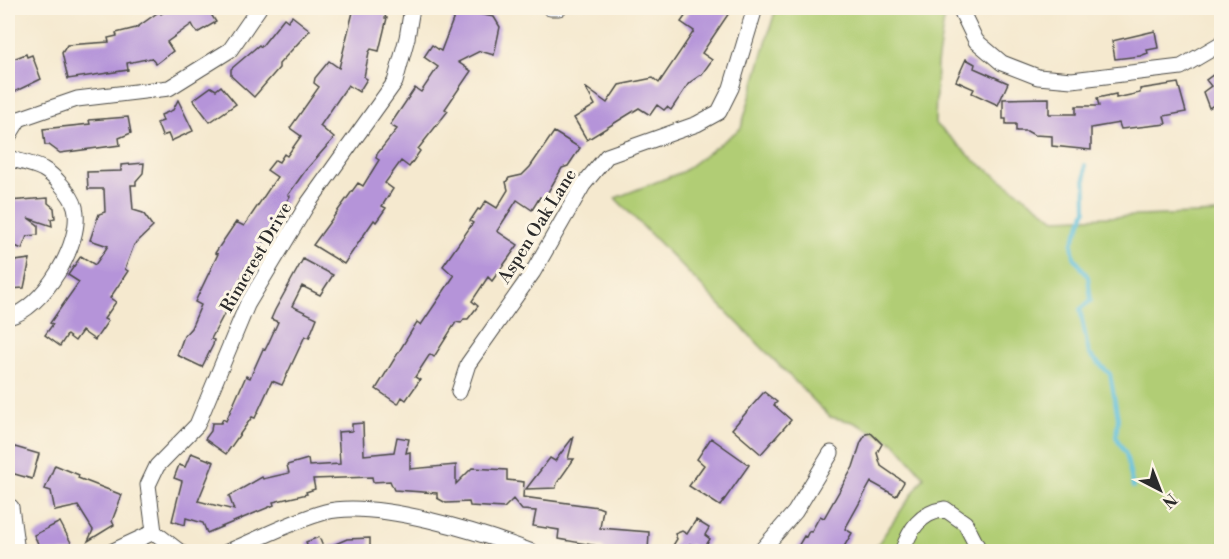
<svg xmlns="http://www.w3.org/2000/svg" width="1229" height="559" font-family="'Libre Bodoni',serif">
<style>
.green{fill:#b1cd74;stroke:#6e7c50;stroke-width:1.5}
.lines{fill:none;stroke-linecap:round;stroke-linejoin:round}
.stream{stroke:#5ebfdc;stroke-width:4}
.building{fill:#b594d9}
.minor-casing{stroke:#494844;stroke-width:17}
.minor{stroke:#fff;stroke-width:15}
.labels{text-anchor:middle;stroke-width:6;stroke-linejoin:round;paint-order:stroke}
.street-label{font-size:18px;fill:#2b2b2b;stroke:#fcf5e5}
</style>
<rect width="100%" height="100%" fill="#fcf5e5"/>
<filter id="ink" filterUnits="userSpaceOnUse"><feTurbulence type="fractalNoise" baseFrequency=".0167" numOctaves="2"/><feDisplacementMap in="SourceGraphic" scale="12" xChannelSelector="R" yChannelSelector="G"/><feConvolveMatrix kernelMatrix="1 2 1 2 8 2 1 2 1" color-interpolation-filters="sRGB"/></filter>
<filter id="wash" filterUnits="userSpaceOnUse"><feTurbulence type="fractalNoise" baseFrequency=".008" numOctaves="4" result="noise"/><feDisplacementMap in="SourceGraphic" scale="24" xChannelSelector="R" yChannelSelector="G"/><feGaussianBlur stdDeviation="1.35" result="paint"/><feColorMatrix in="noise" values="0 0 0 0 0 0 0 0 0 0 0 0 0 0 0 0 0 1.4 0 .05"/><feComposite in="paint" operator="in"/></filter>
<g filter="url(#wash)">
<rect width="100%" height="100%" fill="#f5e9cf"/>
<path class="green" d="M776 8H946L937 64 935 123 974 160 1055 219 1221 213V551H873L924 477 895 443 853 422 830 417 615 198 682 172 741 128Z"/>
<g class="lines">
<path class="stream" d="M1085 165 1086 210 1072 244 1074 257 1088 277 1091 301 1080 309 1089 354 1110 374 1118 418 1116 437 1126 454 1133 487"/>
</g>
<g id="blocks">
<path class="building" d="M171 8H207L216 22 197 33 192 24 167 42 173 51 156 64 151 58 127 63 128 70 68 79 62 53 67 45 109 42 108 38 117 36 116 33 136 28 160 11 161 14Z
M354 8H387L385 18H387L379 51 371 49 369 52 364 77 367 79 359 92 348 85 320 126 334 138 305 171 288 195 290 196 281 211 283 212 265 238 266 239 249 270 245 268 239 285 227 295 233 297 211 339 214 340 213 345 202 367 177 355 184 336 191 328 201 305 195 302 218 254 215 253 236 222 244 226 277 177 267 170 275 160 279 162 284 154 287 156 301 136 290 128 319 87 314 83 315 78 329 61 339 68Z
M448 8 494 17 500 27 494 55 480 51 458 62 471 71 445 109 448 111 418 149 420 151 409 167 401 161 385 183 393 189 382 206 386 208 376 222 374 220 344 264 313 245 358 183 363 186 379 160 376 158 377 154 397 129 390 125 415 88 421 92 438 67 424 57 432 45 441 51 454 17Z
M691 8H721L729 13 702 53 712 60 702 74 689 83 671 110 667 107 664 110 657 105 650 115 639 108 587 140 574 118 595 105 585 87 607 103 619 85 653 78 659 83 694 31 681 22Z
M292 16 310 30 279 64V68L254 97 231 76V69L259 45 261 47 284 18 288 21Z
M1155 31 1158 48 1147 50 1148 53 1140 56 1115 59 1112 41Z
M26 54 27 57 32 55 41 79 14 92 8 76V61Z
M966 59 975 64 974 68 1008 83 998 105 972 93 974 89 956 81Z
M1221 69V101L1209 108 1203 92 1211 86 1206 80Z
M1178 83 1186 112 1164 116 1166 124 1121 129 1119 123 1091 128V150L1052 146V136L1034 135 1027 131H1016V124H1006V119H1003V99L1049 98V114H1076V106H1099L1097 98 1116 94V98L1140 93V89Z
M221 86 236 104 210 122 193 100 211 87 216 90Z
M178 100 193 131 171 141 168 134 162 136 157 123 163 121 161 115 173 110Z
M128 117 131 133 119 138 120 145 60 153 49 145H45L43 129 90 124 89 120Z
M554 132 580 148 568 166 562 168 544 199 540 197 532 210 517 200 497 231 518 245 492 281 488 277 472 301 478 306 468 319H464L461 323 456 322 434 357 430 354 415 377 420 380 406 400 402 397 398 404 376 389 417 322 421 325 454 276 443 266 473 223 470 221 478 209 480 210 486 201 497 208 508 190 506 182 509 178 522 175 530 167Z
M144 163 143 173 136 181V185H131L133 210 143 213 153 227 134 245 125 269 128 271 110 298 116 302 104 319 108 321 95 340 82 331 75 341 67 335 60 346 45 335 53 324 50 323 79 282 68 275 81 256 95 265 108 246 90 240 99 214 105 212 104 189H88L87 172 121 171V165Z
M48 198V203L54 208 55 218 51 219 52 226 28 218 38 225V235L27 236 22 249 8 243V201Z
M30 259 24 288 8 289V262Z
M303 259 333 275 320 295 302 286 292 306 317 318 309 338 305 336 282 385 272 381 255 418 252 417 226 454 205 439 211 431 212 423H221L223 419 226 421 246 376 250 378 263 349 265 350 268 344 278 322 271 319 275 310Z
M764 392 777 402 774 405 791 420 761 454 732 429Z
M363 423 364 455 394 452 397 437 409 439 406 453 410 452V469L456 465V484L472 468 507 470V480L524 482 523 497 598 507 603 509 600 528 649 532 648 552H612L603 550 604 547 558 539 559 530 533 526 536 511 522 510 513 499 504 508 470 506 469 502 446 503 437 498V493L394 490 390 481 373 482 372 477 313 479 315 489 306 492 307 494 273 502 274 505 207 533 203 523 186 518 185 525 172 521 182 481 174 478 179 465 185 467 191 453 214 462 198 501 234 510 229 496 262 477 263 479 289 473 287 465 308 459 309 466 340 464 338 432 352 431V424Z
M871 433 882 444 877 453 881 466 904 482 896 496 871 482 845 529 852 533 841 552H804L797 548 804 536 806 537 809 531 811 532 820 516 824 518 853 467 861 442 866 434Z
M574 436 568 459H574L557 483 556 488 526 489 550 458 555 461Z
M711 438 749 465 720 506 689 486 704 465 697 459Z
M8 445 39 454 32 479 11 473 12 469 8 468Z
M55 465 79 475 78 478 122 495 112 521 114 525 88 541 93 530 78 506 55 511 51 491 45 489Z
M696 520 709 528 705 535 710 539 702 552 690 544 685 552H669L677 539 675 534 682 531 687 534Z
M60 522 76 552H42L34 535Z
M319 537 324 549 347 539 370 538V552H310L306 542Z"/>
</g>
</g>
<g filter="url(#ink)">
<use href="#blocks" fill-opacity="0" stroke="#494844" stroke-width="1.5"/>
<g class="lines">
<defs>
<path id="minor" d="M550 8H559
M960 8 976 41 1002 63 1038 77 1072 80 1181 67 1222 43
M8 137 19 119 77 99 169 88 230 50 259 8
M8 158C18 161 33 164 43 169 54 175 72 195 75 207 84 242 42 310 8 317
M459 392 468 364 533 272 583 185 607 156 697 124 719 112 731 88 755 8
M11 507 17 552
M111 552 154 532
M180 552 154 532 148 485 157 466 197 425 247 305 307 205 395 82 407 38 412 8
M227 552C259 539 292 521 325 512 375 499 483 533 532 552
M760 552 795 512 831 453
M902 552C910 529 920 513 945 509L965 523 980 552"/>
</defs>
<use href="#minor" class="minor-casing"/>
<use href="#minor" class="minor"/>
</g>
</g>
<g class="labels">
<g class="street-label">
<text transform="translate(537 226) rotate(-58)" y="6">Aspen Oak Lane</text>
<text transform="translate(256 257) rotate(-60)" y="6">Rimcrest Drive</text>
</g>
</g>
<rect width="1229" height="559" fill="none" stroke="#fcf5e5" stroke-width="30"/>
<g transform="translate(1160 490) rotate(138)" stroke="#fcf5e5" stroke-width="4.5" paint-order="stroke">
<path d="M0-4.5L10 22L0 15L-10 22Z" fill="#2b2b2b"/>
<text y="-9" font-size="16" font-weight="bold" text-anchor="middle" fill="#2b2b2b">N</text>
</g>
</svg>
